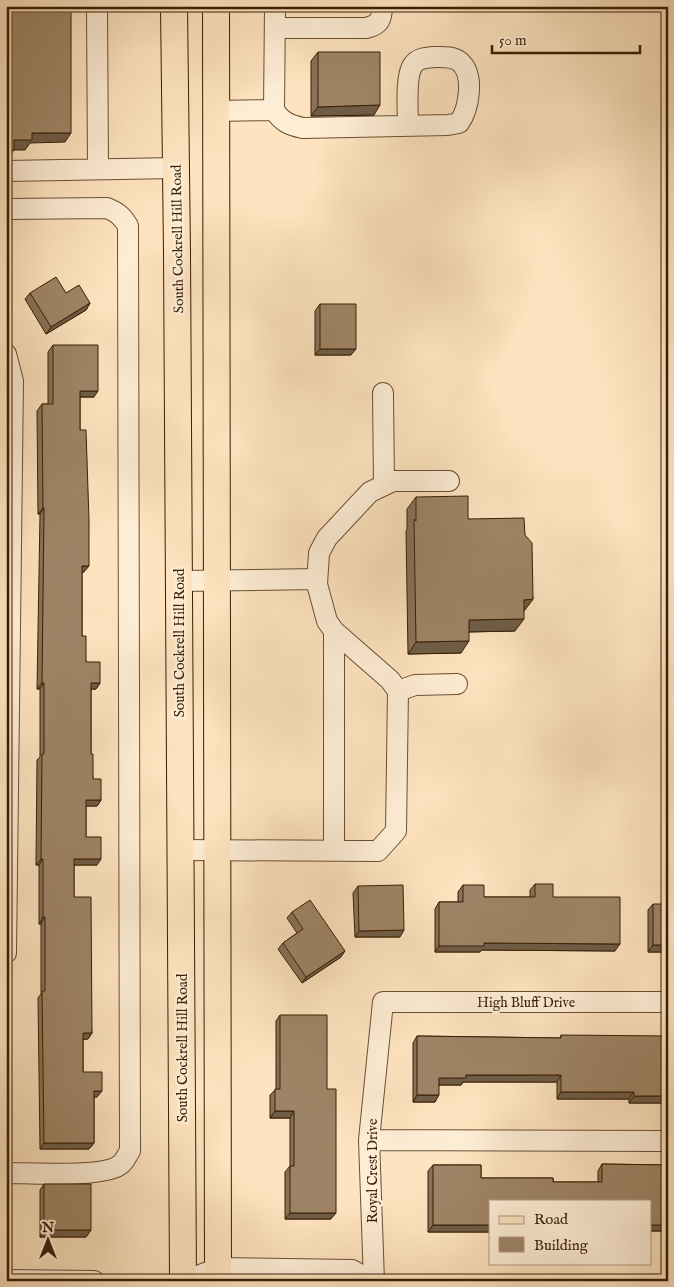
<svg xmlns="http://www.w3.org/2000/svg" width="674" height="1287" font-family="'IM FELL English',serif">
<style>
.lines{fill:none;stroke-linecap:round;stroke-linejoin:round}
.minor-casing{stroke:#694f34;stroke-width:22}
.major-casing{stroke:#381e05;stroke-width:28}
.minor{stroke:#feedd5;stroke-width:20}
.major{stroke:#fde3bf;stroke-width:26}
.wall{fill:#887258;stroke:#381e05}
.shaded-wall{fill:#6f5c47;stroke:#381e05}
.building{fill:#9e8466;stroke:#381e05}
.labels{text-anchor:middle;stroke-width:5;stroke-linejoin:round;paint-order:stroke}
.street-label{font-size:14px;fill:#381e05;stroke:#feedd5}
</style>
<rect width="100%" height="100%" fill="#fde3bf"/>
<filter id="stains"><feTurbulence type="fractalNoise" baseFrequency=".004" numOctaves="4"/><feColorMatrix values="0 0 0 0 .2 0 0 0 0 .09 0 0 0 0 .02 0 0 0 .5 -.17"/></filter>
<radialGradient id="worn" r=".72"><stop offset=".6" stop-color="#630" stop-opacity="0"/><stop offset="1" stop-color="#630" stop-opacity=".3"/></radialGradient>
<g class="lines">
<defs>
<path id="minor" d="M97 6 98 169
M275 28H366C379 25 382 20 382 6
M274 110 275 6
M215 111 274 110C282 122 289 125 303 128L448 125 459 123C469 109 475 75 460 62 453 56 442 57 434 57 425 58 418 58 413 65 405 76 408 112 408 126
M6 171 176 168
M6 209 107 208C117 212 122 216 128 226L130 1151C127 1155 125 1161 121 1164 107 1178 28 1173 6 1173
M6 354 13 381 6 953
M383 393 384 485
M179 581 317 579
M334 631V850
M398 691 415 685 457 684
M181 850 378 851 396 831 398 691 390 680 334 631 327 621 317 584 319 553 327 538 370 492 393 481H449
M369 1140 668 1141
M6 1280 94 1281
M185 1281 218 1268 352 1270 372 1281
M374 1281 369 1140 383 1002H668"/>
<path id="major" d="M174 6 177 253 183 1281
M216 6 218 1281"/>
</defs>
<use href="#minor" class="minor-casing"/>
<use href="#major" class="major-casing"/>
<use href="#minor" class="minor"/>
<use href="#major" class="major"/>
</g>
<path class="wall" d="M318 52 374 115 311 116V61Z
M30 293H66L90 303 86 310 46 334 25 299Z
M320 304 351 355H315V311Z
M53 345 94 397H80V430L84 572H82V636L86 662 100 683 96 689H91V754L93 779 101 800 97 806H86V837L97 865H74V897L92 1033 88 1039H83V1072L97 1097H94V1143L89 1149H40L38 998 41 994V924H39V865H36L37 760 40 757V689H37L40 514H38L37 411 42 404H48V352Z
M416 497 468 519 525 535 533 599 524 611 515 631 469 632 461 653 408 654 406 531 407 529V509Z
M535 884 553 897 615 951 482 950 480 952H435V909L439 902H458V892L463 885 484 897H530V890Z
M358 886 400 937H355L353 893Z
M653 904 668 952H648V910Z
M292 912 341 957 302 983 278 949 283 943 297 933 287 918Z
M280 1015 327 1089 331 1219H285V1172L290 1166V1118H270V1095L276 1089V1021Z
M561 1035 668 1103H629V1099H557V1082H463L461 1085H439L435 1102H413V1043L417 1036 560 1038Z
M602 1164 668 1165V1231H650V1201H490V1232H428V1171L433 1165H481V1178H553V1182H598V1171Z
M44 1184 91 1230 86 1237H40V1190Z"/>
<path class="shaded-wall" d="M291 6H367L366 8H290Z
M380 105 374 115 311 116 318 107Z
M32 133H71L65 142 30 143 25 150H7L14 140Z
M14 150 7 159 6 160V152Z
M90 303 86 310 46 334 51 327Z
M320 349H356L351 355H315Z
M80 391H98L94 397H75Z
M43 508H44L40 514H38Z
M82 566H89L84 572H78Z
M533 599 524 611 515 612 524 600Z
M524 619 515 631 460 632 469 620Z
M469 641 461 653 408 654 416 642Z
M42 683H44L40 689H37Z
M91 683H100L96 689H86Z
M86 800H101L97 806H82Z
M41 859H43L39 865H36Z
M74 859H101L97 865H70Z
M43 917H45L41 924H39Z
M404 930 400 937H355L359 931Z
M484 943 620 944 615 951 482 950 480 952H435L439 946Z
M653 945H668V952H648Z
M345 951 341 957 302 983 306 977Z
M83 1033H92L88 1039 79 1040Z
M466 1075H561L557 1082H463L461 1085H435L439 1078Z
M94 1091H102L97 1097H89Z
M561 1092H634L629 1099H557Z
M417 1095H439L435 1102H413Z
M634 1096H668V1103H629Z
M275 1111H294L290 1118H270Z
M44 1143H94L89 1149H40Z
M290 1213H336L331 1219H285Z
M433 1225H490V1232H428Z
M650 1225H668V1231H650Z
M44 1230H91L86 1237H40Z"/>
<path class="building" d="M6 6H71V133H32V140H14V150L6 152Z
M318 52H380V105L318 107Z
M56 277 66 293 79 285 90 303 51 327 30 293Z
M320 304H356V349H320Z
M53 345H98V391H80V430H86L89 520V566H82V636H86V662H100V683H91V754H93V779H101V800H86V837H101V859H74V897H91L92 1033H83V1072H102V1091H94V1143H44L42 991H45V917H43V859H41L42 754H44V683H42L44 508H43L42 404H53Z
M468 496V519L524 518 525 535 532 543 533 599 524 600V619L469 620V641L416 642 414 519 416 521V497Z
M535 884H553V897H620V944L484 943V946H439V902H463V885H484V897H535Z
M403 885 404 930 359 931 358 886Z
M310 900 345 951 306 977 283 943 303 929 292 912Z
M653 904H668V945H653Z
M280 1015H327V1089H336V1213H290V1166H294V1111H275V1089H280Z
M561 1035 668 1036V1096H634V1092H561V1075H466V1078H439V1095H417V1036L561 1038Z
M602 1164 668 1165V1225H650V1201H490V1225H433V1165H481V1178H553V1182H602Z
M44 1184H91V1230H44Z"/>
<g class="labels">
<g class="street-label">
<text transform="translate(177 239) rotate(-91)" y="5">South Cockrell Hill Road</text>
<text transform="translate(179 643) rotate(-90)" y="5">South Cockrell Hill Road</text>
<text x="526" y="1007">High Bluff Drive</text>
<text transform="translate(182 1048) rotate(-90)" y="5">South Cockrell Hill Road</text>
<text transform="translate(372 1171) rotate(-90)" y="5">Royal Crest Drive</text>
</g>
</g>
<rect width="674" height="1287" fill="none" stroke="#fde3bf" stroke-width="25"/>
<rect x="8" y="8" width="659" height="1272" fill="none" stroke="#381e05" stroke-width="2.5"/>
<rect x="12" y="12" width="649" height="1262" fill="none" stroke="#381e05"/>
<rect x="489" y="1200" width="162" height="65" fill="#feedd5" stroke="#af9a82"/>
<rect x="499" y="1216" width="25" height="8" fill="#fde3bf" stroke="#af9a82"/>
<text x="534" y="1224" font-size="15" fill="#381e05">Road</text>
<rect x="499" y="1237" width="25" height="15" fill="#9e8466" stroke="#af9a82"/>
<text x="534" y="1250" font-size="15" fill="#381e05">Building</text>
<g transform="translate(48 1240)" stroke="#feedd5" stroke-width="4" paint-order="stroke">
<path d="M0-4L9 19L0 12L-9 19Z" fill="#381e05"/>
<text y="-8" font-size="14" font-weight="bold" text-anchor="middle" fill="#381e05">N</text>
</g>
<path d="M492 45v8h148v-8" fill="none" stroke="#381e05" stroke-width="2.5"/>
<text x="499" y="45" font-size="15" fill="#381e05" stroke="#feedd5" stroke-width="4" paint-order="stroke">50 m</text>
<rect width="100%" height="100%" filter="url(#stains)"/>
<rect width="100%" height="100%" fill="url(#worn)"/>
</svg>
